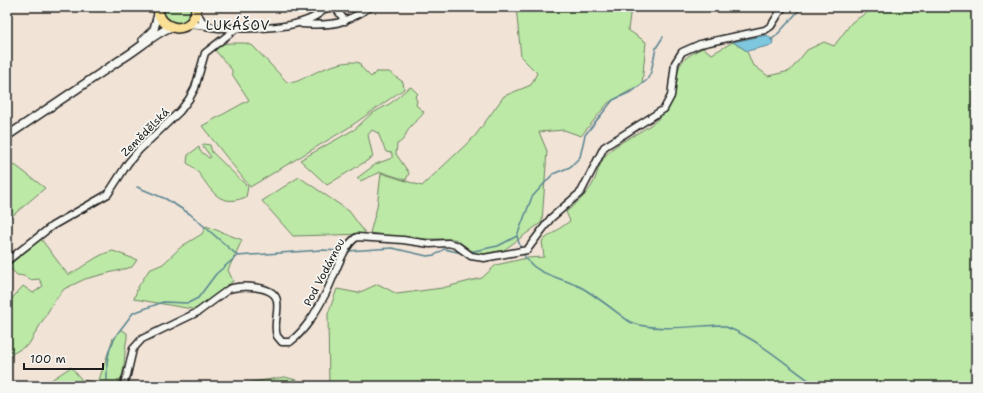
<svg xmlns="http://www.w3.org/2000/svg" width="983" height="393" font-family="'Shantell Sans',sans-serif">
<style>
.green{fill:#bce9a6;stroke:#6c8261}
.water{fill:#7ec7df;stroke:#578391}
.lines{fill:none;stroke-linecap:round;stroke-linejoin:round}
.stream{stroke:#578391;stroke-width:1.5}
.minor-casing{stroke:#1c1c1c;stroke-width:9}
.tertiary-casing{stroke:#1c1c1c;stroke-width:10}
.primary-casing{stroke:#1c1c1c;stroke-width:12}
.minor{stroke:#f6f6f2;stroke-width:6}
.tertiary{stroke:#f6f6f2;stroke-width:7}
.primary{stroke:#fadf96;stroke-width:9}
.labels{text-anchor:middle;stroke-width:3.5;stroke-linejoin:round;paint-order:stroke}
.street-label{font-size:11px;fill:#1c1c1c;stroke:#f6f6f2}
.quarter-label{font-size:13px;letter-spacing:1px;fill:#1c1c1c;stroke:#f6f6f2}
</style>
<rect width="100%" height="100%" fill="#f1e3d6"/>
<filter id="ink" filterUnits="userSpaceOnUse"><feTurbulence type="fractalNoise" baseFrequency=".025" numOctaves="2"/><feDisplacementMap in="SourceGraphic" scale="8" xChannelSelector="R" yChannelSelector="G"/><feConvolveMatrix kernelMatrix="1 2 1 2 8 2 1 2 1" color-interpolation-filters="sRGB"/></filter>
<g filter="url(#ink)">
<path class="green" d="M162 7H192C191 19 185 22 174 24L164 17Z
M516 7H631L628 30 646 42 642 84 608 103 581 136 564 130 539 132 547 151 542 222 504 250 478 255 455 239H409L370 233 377 207 381 173 422 186 475 136 504 96 531 85 537 73 521 57Z
M709 7H769L766 10Z
M876 7H976V386H329L328 314 337 289 358 293 378 284 397 294 442 288 482 278 496 265 527 258 544 257 542 241 570 221 566 212C573 206 582 199 588 191 599 178 597 160 612 149 631 134 658 127 670 104 685 76 665 65 703 48L712 54 733 42 747 51 752 64 768 76 790 71 807 50 824 42 834 46 852 22Z
M230 43H245L253 46 287 82C295 84 301 79 308 76 322 69 345 59 360 63L361 67 371 77 376 72H389L403 82 404 89 348 128 250 187 202 126 249 100 232 74V70L214 49 223 44Z
M411 87 418 94 415 97 417 101 416 105 424 112C420 119 415 121 411 126 405 133 405 141 397 144L396 154 409 173 406 180 381 172 360 181 357 178 376 164 392 158V153L386 152 378 133 372 130 368 135 373 157 327 185 300 160 355 129 371 114 391 103 407 89Z
M204 144 210 145 212 152 248 187 246 197C210 212 209 175 187 163L188 155 199 147 200 151 209 158 211 157 202 145Z
M15 165 45 188 11 217 7 212V169Z
M299 177 349 211 366 234 293 236 262 201Z
M206 226 242 240 228 270 233 281 198 310 134 299 138 287 149 270 163 264 182 246 202 234Z
M41 239 68 275C83 268 97 254 113 251L137 260 132 267 85 279 64 289 53 303 29 344 7 357V304L23 286 33 293 43 286 39 279 30 280 24 276 17 275 8 266Z
M122 330 127 333V338C123 354 127 372 117 386H86L83 380 98 383 113 338Z
M71 367 81 379 83 386H42Z
M285 377 296 380 306 386H243L246 383Z"/>
<path class="water" d="M767 35 773 40 772 45 747 51 733 42Z"/>
<g class="lines">
<path class="stream" d="M771 40 776 36 802 7
M137 187 166 199 190 214 237 255
M517 236 521 250
M348 251 392 248 427 256 435 255 444 249 462 253
M469 252 498 246 517 236 532 197 553 174 570 167 580 157 585 135 613 100 633 91 647 80 651 72 656 48 663 37
M523 253C534 277 565 277 584 289 600 299 615 311 630 322 654 332 693 326 719 325 752 333 788 367 817 386
M107 380V362L110 348 117 334 133 313 163 302 188 303 198 298 216 274 237 256 321 250 342 251"/>
<defs>
<path id="minor" d="M335 7 345 21
M196 11 202 21 208 25
M302 24C333 26 344 24 370 7
M188 25C199 23 210 28 221 28 249 29 308 31 326 7
M7 261 52 226 108 194 128 163 139 150 180 111 189 99 195 88 205 53 237 28
M123 386 127 375 133 349 142 339 198 312 229 289C240 285 275 285 277 301 279 313 273 325 277 336L282 342H290C306 330 317 310 326 293 334 278 343 245 357 237L403 240 430 244 448 243 456 245 471 256 484 258 527 250 551 218 581 192 604 147 664 109 671 96 675 63 682 52 700 44 765 30 771 26 783 7"/>
<path id="tertiary" d="M143 40 154 29 158 14
M7 136 120 60C135 52 159 30 172 27"/>
<path id="primary" d="M158 7C158 19 165 26 177 28 189 27 196 19 196 7"/>
</defs>
<use href="#minor" class="minor-casing"/>
<use href="#tertiary" class="tertiary-casing"/>
<use href="#primary" class="primary-casing"/>
<use href="#minor" class="minor"/>
<use href="#tertiary" class="tertiary"/>
<use href="#primary" class="primary"/>
</g>
</g>
<g class="labels">
<g class="street-label">
<text transform="translate(145 132) rotate(-45)" y="4">Zemědělská</text>
<text transform="translate(324 272) rotate(-62)" y="4">Pod Vodárnou</text>
</g>
<g class="quarter-label">
<text x="238" y="30">LUKÁŠOV</text>
</g>
</g>
<rect width="983" height="393" fill="none" stroke="#f6f6f2" stroke-width="24"/>
<rect x="12" y="12" width="959" height="369" fill="none" stroke="#1c1c1c" stroke-width="1.5" filter="url(#ink)"/>
<path d="M24 363v6h79v-6" fill="none" stroke="#1c1c1c" stroke-width="2"/>
<text x="30" y="363" font-size="12" fill="#1c1c1c" stroke="#f6f6f2" stroke-width="3" paint-order="stroke">100 m</text>
</svg>
